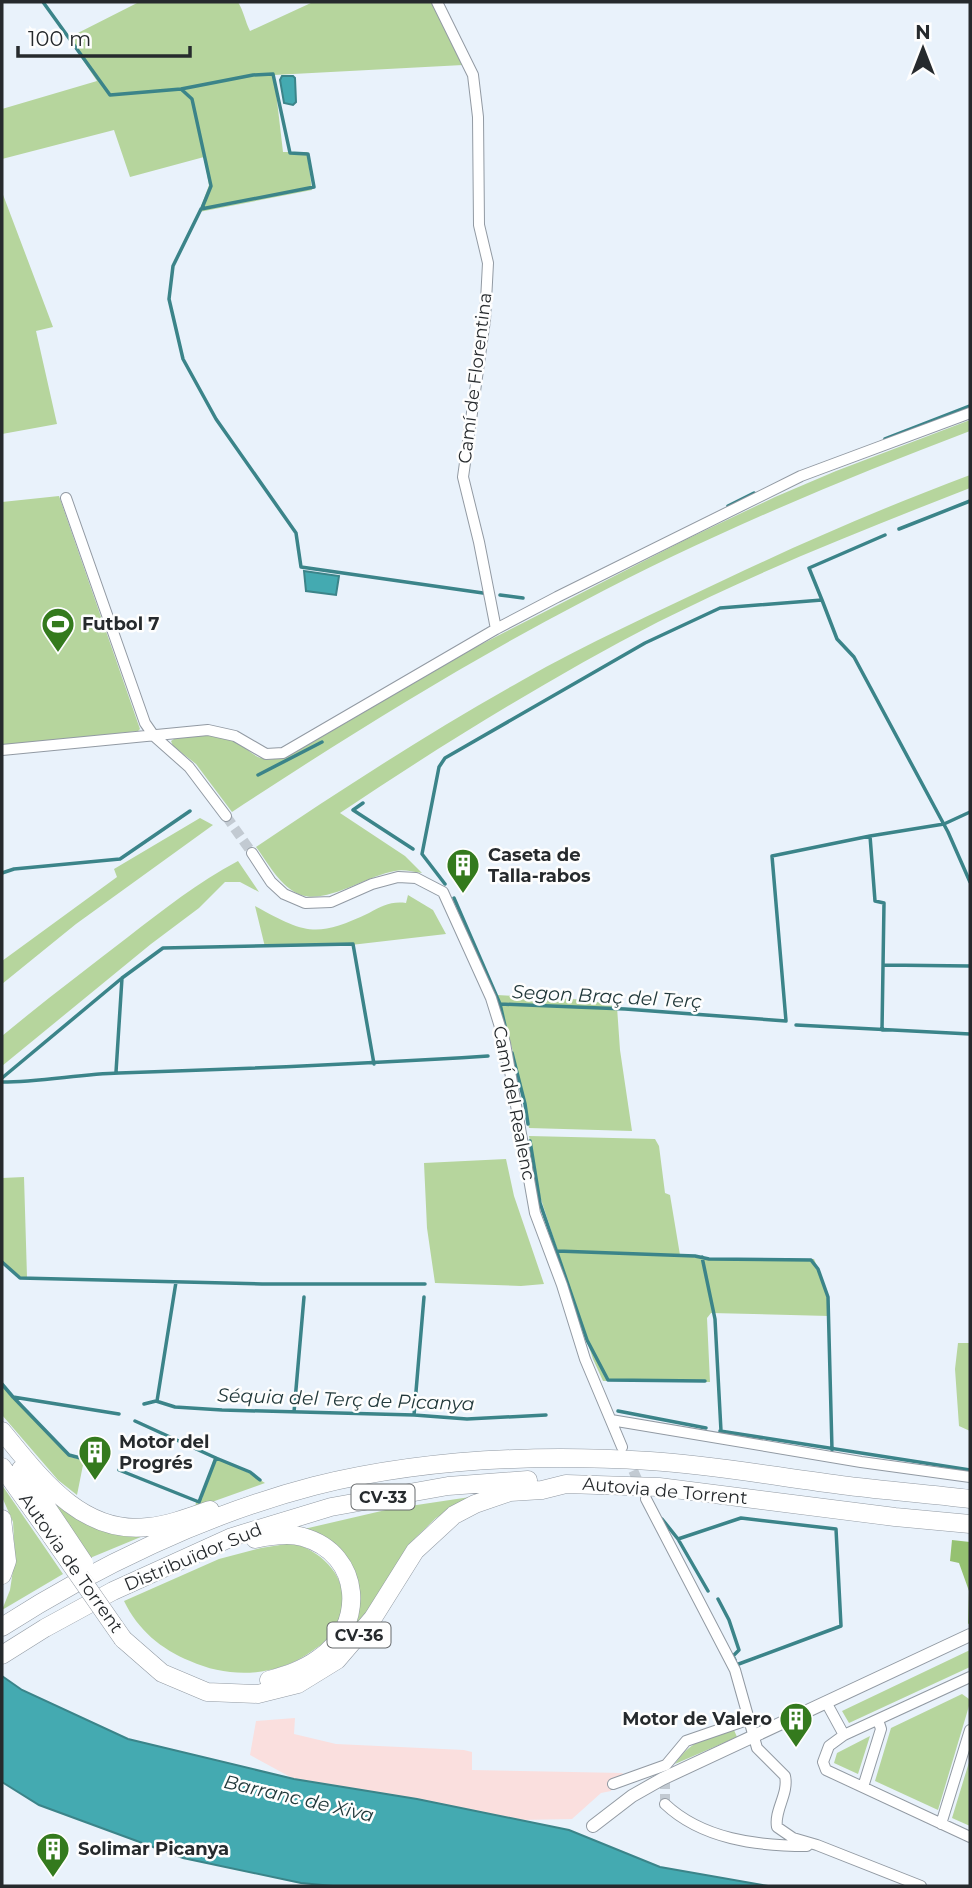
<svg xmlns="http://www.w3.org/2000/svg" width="972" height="1888" font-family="Montserrat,sans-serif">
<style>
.industrial{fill:#fadfde}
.green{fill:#b6d59d}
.forest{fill:#95c171}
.water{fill:#44aab1;stroke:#3b8489;stroke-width:2}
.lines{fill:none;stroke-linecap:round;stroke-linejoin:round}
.stream{stroke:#3b8489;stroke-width:3.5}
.minor-tunnel{stroke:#c2cad2;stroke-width:10;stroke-dasharray:10 5;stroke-linecap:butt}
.minor-casing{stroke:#929aa3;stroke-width:12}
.tertiary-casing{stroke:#929aa3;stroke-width:14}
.trunk-casing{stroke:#929aa3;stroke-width:19}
.minor{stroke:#fff;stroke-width:10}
.tertiary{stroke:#fff;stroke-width:12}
.trunk{stroke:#fff;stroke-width:18}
.trunk-bridge-casing{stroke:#929aa3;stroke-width:19;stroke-linecap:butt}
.trunk-bridge{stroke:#fff;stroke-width:18}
.labels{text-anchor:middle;stroke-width:5;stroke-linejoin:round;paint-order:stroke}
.shield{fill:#fefefe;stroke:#676a6c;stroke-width:2}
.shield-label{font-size:16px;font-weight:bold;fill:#262a2d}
.street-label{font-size:18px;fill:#262a2d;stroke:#fefefe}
.poi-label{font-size:18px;font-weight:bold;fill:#262a2d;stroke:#fefefe;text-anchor:start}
.water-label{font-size:19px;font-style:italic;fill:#22393b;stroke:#fefefe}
</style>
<rect width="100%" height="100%" fill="#e9f2fb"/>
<path class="industrial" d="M295 1718 294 1734 336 1744 464 1750 472 1752V1770L623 1773 613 1784 611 1791 601 1793 572 1819 520 1820 417 1799 294 1779 250 1755 256 1721Z"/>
<path class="green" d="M139 2H238C244 12 245 21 250 31L313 2H432L463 65 274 75 283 152H307L312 190 199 212 209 185 204 157 130 177 114 130 2 159V109L97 81 68 38Z
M2 192 53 327 36 331 57 424 2 434Z
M970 420V431C838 481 707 536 582 602 461 665 346 737 232 812L196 764 173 746 171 741 177 737C191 735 214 731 227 737 255 750 252 765 287 757L474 648 685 540 775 497 836 471Z
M970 475V488C865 529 759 571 658 622 548 679 443 744 340 813L405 856 422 873C413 872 403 869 395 871 366 876 327 904 301 895 281 888 268 863 256 847 342 789 430 732 521 681 587 643 657 612 726 579 806 541 887 506 970 475Z
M59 496 140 729 138 731 2 746V502Z
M200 818 213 825 76 924 2 984V961L117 877 114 869Z
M238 861 259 892 240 882H225L199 908 151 944 2 1066V1036C43 1002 85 970 128 937 163 910 198 882 238 861Z
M408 895 433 910 446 934 351 945 265 947 255 906C306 934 316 938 369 913 382 906 391 901 406 903Z
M497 995 589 1000 617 1007 620 1050 632 1131 529 1128 512 1048Z
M529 1136 655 1139 659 1146 665 1193 670 1195 680 1255 699 1258 814 1259 826 1288 829 1316 711 1313 707 1318 710 1382 603 1381 593 1359 538 1190Z
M506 1159 514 1196 544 1284 521 1286 435 1283 427 1228 424 1163Z
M24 1177 27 1277 22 1278 2 1261V1178Z
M958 1343H970V1431L959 1426 955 1369Z
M2 1384 70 1457 84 1460 77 1495 58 1480 2 1415Z
M214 1457 251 1474 265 1483 195 1508 196 1502 202 1499Z
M2 1485 63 1574 2 1610 10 1590 15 1557 13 1522 2 1497Z
M42 1489 148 1534 90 1558Z
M470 1497 436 1518 408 1545 362 1623 351 1631 359 1608 357 1579 304 1529 390 1509Z
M293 1543C329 1554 355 1586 337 1624 335 1628 333 1634 330 1638 325 1643 317 1647 312 1651 276 1677 230 1679 190 1661 161 1649 138 1630 124 1601L219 1559 261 1548Z
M970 1650V1667L849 1723 842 1711Z
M962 1694 969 1699V1706L938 1810 875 1781 891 1728Z
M734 1730 737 1737 675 1764C693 1738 706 1739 734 1730Z
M870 1736 858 1774 834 1763 837 1753Z
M970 1759V1826L952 1818Z"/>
<path class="forest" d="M952 1540 970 1542V1623L968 1624 969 1591 959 1563 950 1561Z"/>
<path class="water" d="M282 76H293L295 78 296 102 293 105 284 103 280 80Z
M304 571 339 576 336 595 306 591Z
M2 1676 22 1690 128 1739 294 1779 417 1799 569 1830 660 1867 768 1886H333L301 1883 183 1858 39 1805 2 1782Z"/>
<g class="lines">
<path class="stream" d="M43 2 110 95 181 89 253 75 273 74 290 153 308 154 314 187 201 209 173 266 169 299 183 359 216 419 296 533 301 567 483 593
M181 89 192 99 211 186 202 208
M885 439 970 406
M728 506 754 493
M899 529 970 501
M500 595 523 598
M822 600 837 639 854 657 948 832 970 882
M258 775 322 742
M363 803 353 810 413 849
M870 836 875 901 884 903 882 1030
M2 873 14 869 120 859 190 811
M445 884 422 854 439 767 445 758 645 643 720 608 822 600 809 568 885 535
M454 898 500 1004 625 1009 786 1021 772 856 870 836 944 824 970 812
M883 965 970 966
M500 1004 505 1026
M796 1025 970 1034
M512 1053 525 1104 528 1124
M116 1072 122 978 163 948 353 944 374 1064
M2 1078 122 978
M2 1082C41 1082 80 1074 119 1073 242 1069 365 1064 488 1056
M530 1141 540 1203 587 1340 608 1380 705 1381
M557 1251 695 1256 709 1259 811 1260 818 1269 828 1297 832 1450
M702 1257 715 1319 721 1431
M2 1262 20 1278 262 1284H425
M2 1384 13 1397 119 1414
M14 1398 69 1455 103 1464
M157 1401 176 1282
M144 1404 156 1401 175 1407 222 1410 414 1415 467 1419 546 1415
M618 1411 706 1428
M294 1412 304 1297
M414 1415 424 1297
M135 1421 216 1458
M720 1431 970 1470
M119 1470 199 1502 216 1458 250 1472 260 1480
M662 1519 678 1539 708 1591
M678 1539 741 1518 836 1529 841 1626 736 1665
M718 1599 729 1620 739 1650 733 1656 735 1660"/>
<path class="minor-tunnel" d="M226 816 252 853
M627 1457 642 1490
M665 1804V1771"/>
<defs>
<path id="minor" d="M437 2 473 75 478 117 479 225 488 263 485 320 463 477 479 542 496 629
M66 498 145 723 154 736 189 767 226 816
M2 750 208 730 235 736 266 754 283 753 496 629 557 597 801 476 970 413
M252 853 271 882 284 894 305 903 331 902 372 884 398 877 416 878 443 892 491 998 505 1043 535 1213 562 1285 585 1359 622 1447
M611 1420 861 1462 970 1477
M646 1499 735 1670 757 1748 785 1776C789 1794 774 1810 777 1827L793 1838 817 1845 921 1886
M970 1677 844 1735 829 1746 823 1762 826 1770 970 1837
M826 1702 844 1735
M613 1784 666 1765 686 1741 750 1719
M863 1787 881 1729 878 1720
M665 1804C702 1839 757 1846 807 1846
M941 1824 970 1730"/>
<path id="tertiary" d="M593 1826 632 1796 662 1779 970 1635"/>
<path id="trunk" d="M2 1431C39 1476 81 1535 148 1527 169 1525 190 1517 210 1510
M2 1467 52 1537
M21 1469 62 1530
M2 1519 7 1561 2 1575
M255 1539C269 1536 289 1533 303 1537 363 1554 366 1627 318 1659 303 1670 286 1675 269 1680
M2 1627C95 1567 206 1514 314 1486 422 1459 539 1454 650 1461 717 1465 783 1478 849 1486 889 1491 930 1494 970 1499
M123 1639 162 1673 207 1692 258 1694 298 1684 337 1660 373 1618 415 1551 454 1515 475 1504 510 1492 542 1490 566 1484 659 1487 895 1517 970 1524
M2 1655 45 1628 113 1591 232 1537 331 1507 448 1486 528 1480"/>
</defs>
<use href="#minor" class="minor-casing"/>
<use href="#tertiary" class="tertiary-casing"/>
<use href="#trunk" class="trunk-casing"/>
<use href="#minor" class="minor"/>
<use href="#tertiary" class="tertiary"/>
<use href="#trunk" class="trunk"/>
<defs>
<path id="trunk-bridge" d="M62 1530 84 1563
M52 1537 123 1639"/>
</defs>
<use href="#trunk-bridge" class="trunk-bridge-casing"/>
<use href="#trunk-bridge" class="trunk-bridge"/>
</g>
<defs>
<symbol id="stadium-pin" viewBox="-11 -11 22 30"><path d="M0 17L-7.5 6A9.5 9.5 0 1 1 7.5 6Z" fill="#347a1d" stroke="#fefefe"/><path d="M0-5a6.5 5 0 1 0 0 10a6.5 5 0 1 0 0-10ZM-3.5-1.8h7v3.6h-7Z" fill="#fff"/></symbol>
<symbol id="building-pin" viewBox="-11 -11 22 30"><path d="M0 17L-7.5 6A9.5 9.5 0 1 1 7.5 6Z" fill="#347a1d" stroke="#fefefe"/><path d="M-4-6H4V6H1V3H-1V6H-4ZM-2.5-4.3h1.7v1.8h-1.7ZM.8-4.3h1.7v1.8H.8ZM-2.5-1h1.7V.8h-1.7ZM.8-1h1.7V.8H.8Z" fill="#fff"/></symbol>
</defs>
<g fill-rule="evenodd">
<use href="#stadium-pin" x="39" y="605" width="38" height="52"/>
<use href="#building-pin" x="444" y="846" width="38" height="52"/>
<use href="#building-pin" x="76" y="1433" width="38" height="52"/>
<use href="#building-pin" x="777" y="1700" width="38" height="52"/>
<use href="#building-pin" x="34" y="1830" width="38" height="52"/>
</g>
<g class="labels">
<g class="shield">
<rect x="351.5" y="1484.5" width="63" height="25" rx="5"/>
<rect x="327.5" y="1622.5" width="63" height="25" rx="5"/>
</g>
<g class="shield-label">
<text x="383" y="1503">CV-33</text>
<text x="359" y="1641">CV-36</text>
</g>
<g class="street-label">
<text transform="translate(475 378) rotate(-83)" y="6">Camí de Florentina</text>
<text transform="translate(514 1103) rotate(79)" y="6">Camí del Realenc</text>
<text transform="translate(665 1491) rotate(5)" y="6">Autovia de Torrent</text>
<text transform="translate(193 1557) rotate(-23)" y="6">Distribuïdor Sud</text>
<text transform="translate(71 1563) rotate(55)" y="6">Autovia de Torrent</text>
</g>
<g class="poi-label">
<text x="82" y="630">Futbol 7</text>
<text x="488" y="861">Caseta de<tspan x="488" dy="21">Talla-rabos</tspan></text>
<text x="119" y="1448">Motor del<tspan x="119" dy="21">Progrés</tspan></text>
<text x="772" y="1725" text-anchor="end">Motor de Valero</text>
<text x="78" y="1855">Solimar Picanya</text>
</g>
<g class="water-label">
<text transform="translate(607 996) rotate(3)" y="7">Segon Braç del Terç</text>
<text transform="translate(346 1399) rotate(2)" y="7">Séquia del Terç de Picanya</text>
<text transform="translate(299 1798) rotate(13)" y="7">Barranc de Xiva</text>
</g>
</g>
<rect width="972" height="1888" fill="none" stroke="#262a2d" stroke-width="7"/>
<g transform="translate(923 49)" stroke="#fefefe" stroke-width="5" paint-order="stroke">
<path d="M0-5L12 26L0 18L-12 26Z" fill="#262a2d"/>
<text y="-10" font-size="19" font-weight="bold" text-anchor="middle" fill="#262a2d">N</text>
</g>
<path d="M18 46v10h172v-10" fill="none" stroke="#262a2d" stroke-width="3.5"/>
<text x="28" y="46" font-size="21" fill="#262a2d" stroke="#fefefe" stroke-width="5" paint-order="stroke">100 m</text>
</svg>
